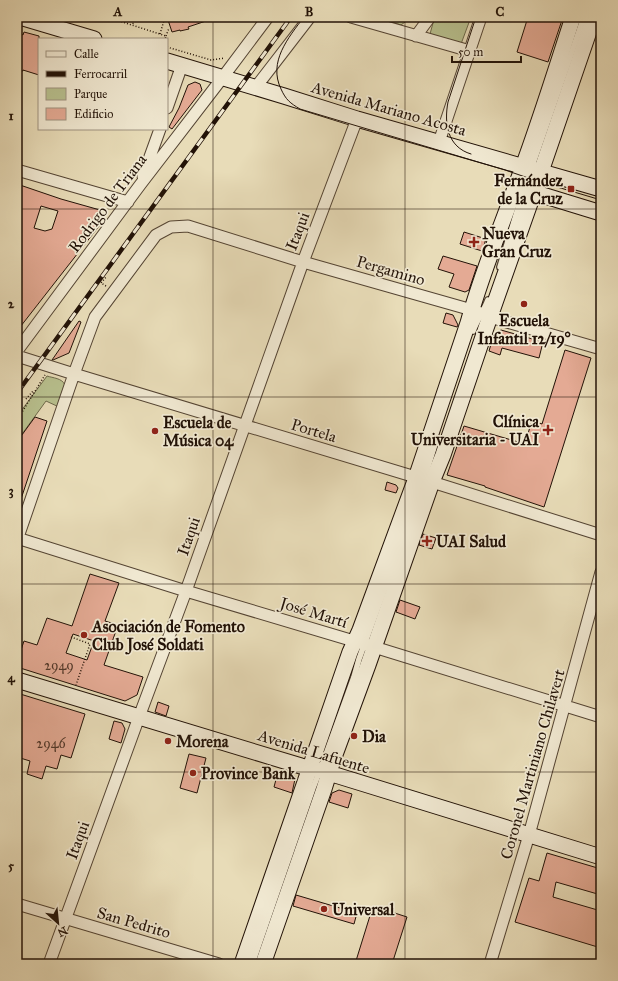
<svg xmlns="http://www.w3.org/2000/svg" width="618" height="981" font-family="'IM FELL Great Primer',serif">
<style>
.green{fill:#b8c08e;stroke:#6d694a}
.building{fill:#e4aa94;stroke:#221207;fill-rule:evenodd}
.lines{fill:none;stroke-linecap:round;stroke-linejoin:round}
.lane-casing{stroke:#544433;stroke-width:8}
.street-casing{stroke:#544433;stroke-width:13}
.secondary-casing{stroke:#221207;stroke-width:17}
.path{stroke:#221207;stroke-width:1.5;stroke-dasharray:1 2;stroke-linecap:butt}
.lane{stroke:#f0e8d1;stroke-width:5.5}
.street{stroke:#f0e8d1;stroke-width:11}
.secondary{stroke:#f0e8d1;stroke-width:15}
.tram{stroke:#221207;stroke-width:1}
.rail-casing{stroke:#221207;stroke-width:4.5}
.rail{stroke:#f0e8d1;stroke-width:3;stroke-dasharray:9;stroke-linecap:butt}
.grid{fill:none;stroke:#221207;stroke-width:1;stroke-opacity:0.55}
.poi-dot{fill:#8f2418;stroke:#f0e8d1;stroke-width:1.5}
.labels{text-anchor:middle;stroke-width:3.5;stroke-linejoin:round;paint-order:stroke}
.number-label{font-size:14px;fill:#52382a}
.street-label{font-size:16px;fill:#221207;stroke:#f0e8d1}
.poi-label{font-size:16px;font-weight:bold;fill:#221207;stroke:#f0e8d1;text-anchor:start}
.neatline{fill:none;stroke:#221207;stroke-width:1.5}
.grid-label{font-size:13px;text-anchor:middle;font-weight:bold;fill:#221207}
</style>
<rect width="100%" height="100%" fill="#e8dcb8"/>
<filter id="stains"><feTurbulence type="fractalNoise" baseFrequency=".005" numOctaves="4"/><feColorMatrix values="0 0 0 0 .2 0 0 0 0 .09 0 0 0 0 .02 0 0 0 .5 -.17"/></filter>
<radialGradient id="worn" r=".72"><stop offset=".6" stop-color="#630" stop-opacity="0"/><stop offset="1" stop-color="#630" stop-opacity=".3"/></radialGradient>
<path class="green" d="M376 17H398L405 22 401 25Z
M437 17H471L461 44 430 34 433 23Z
M47 376C53 378 62 378 65 385L59 407 46 401 17 441V409L21 411Z"/>
<path class="building" d="M167 17H176V21L188 17H214L215 18 188 27 189 29 180 31V30L172 32Z
M528 17H563L548 62 517 52Z
M17 32 23 35 24 32 39 36V75L23 70V71L17 70Z
M195 82 200 84 202 90 172 129 169 127 179 108 188 85Z
M17 184 61 199 100 210 103 221 17 331ZM41 206 58 211 52 229 45 231 34 228Z
M464 232 486 239 482 251 460 244Z
M443 256 477 266 469 290 465 292 449 287 454 274 438 269Z
M446 313 453 315 458 325 457 327 443 323Z
M79 321 81 322 69 353 53 360H52Z
M501 330 543 342 539 358 502 348 500 355 489 351 494 334Z
M565 350 591 358 544 507 485 487V486L447 475 464 426 525 444 532 420 542 424Z
M35 417 47 421 19 505H17V445L19 439Z
M387 482 396 485 398 488 396 493 385 490Z
M423 534 436 538 432 549 419 545Z
M90 574 119 583 105 621 118 625 104 665 143 677 137 695 125 701 17 667V652L20 653 24 641 37 645 47 618 72 626ZM73 634 94 641 87 660 66 653Z
M400 600 420 607 415 619 396 612Z
M17 693 85 714 71 758 61 755 57 769 46 766 42 779 27 774 30 761 17 757 21 743 17 742Z
M158 702 169 706 166 716 155 712Z
M114 721 122 723 125 729 121 743 109 739Z
M189 754 206 758 197 793 180 788Z
M278 772 295 776V779L292 793 274 787Z
M339 790 352 794 348 808 329 802 332 793Z
M547 853 601 869V895L556 882 553 897 601 911V948L515 922 529 878 539 881Z
M296 895 357 913 354 924 293 906Z
M373 906 407 917 392 964H355Z"/>
<g class="lines">
<defs>
<path id="lane" d="M500 267 524 189 584 17
M473 331C477 320 484 311 488 300
M252 964 313 788 325 757 354 677 359 659 419 495 437 438"/>
<path id="street" d="M351 17 470 51
M416 36 430 17
M256 87 310 17
M167 108 182 65
M439 142 481 17
M17 170 128 202
M143 176 160 129
M17 351 140 185 223 77 268 17
M17 356 74 374 432 482 601 535
M17 538 186 591 374 647 601 717
M17 540 74 374 95 317 156 235 171 227 188 226 303 262 472 310 500 320 601 349
M17 904 219 964
M49 964 139 717 186 591 303 262 357 119
M490 964 529 835 601 572"/>
<path id="secondary" d="M20 17 94 39
M167 61 284 96 357 119 601 189
M526 190 601 213
M17 680 301 766 319 770 601 857
M242 964 350 652 360 630 416 478 468 323C482 272 503 222 521 172 540 121 556 69 573 17
M263 964 324 789 333 760 368 665 432 482 443 455 486 328 534 192 594 17"/>
</defs>
<use href="#lane" class="lane-casing"/>
<use href="#street" class="street-casing"/>
<use href="#secondary" class="secondary-casing"/>
<path class="path" d="M107 17 166 36 165 39
M132 17 133 20V25
M160 34 165 17
M166 36 169 28
M167 47 211 60 225 58
M106 286 101 283 107 276
M26 399 34 390
M17 422 19 417 45 375
M71 637 90 644 76 685"/>
<use href="#lane" class="lane"/>
<use href="#street" class="street"/>
<use href="#secondary" class="secondary"/>
<path class="tram" d="M304 17C288 38 268 62 281 89 286 100 290 103 300 109L505 170 537 181 601 200
M471 154C447 147 444 123 448 102L476 17"/>
<defs>
<path id="rail" d="M17 393 291 17"/>
</defs>
<use href="#rail" class="rail-casing"/>
<use href="#rail" class="rail"/>
</g>
<path class="grid" d="M213 17V964M405 17V964M17 209H601M17 397H601M17 584H601M17 772H601"/>
<g class="poi-dot">
<rect x="567" y="185" width="8" height="8" rx="2"/>
<path d="M472 236h4v4h4v4h-4v4h-4v-4h-4v-4h4z"/>
<circle cx="524" cy="304" r="4"/>
<path d="M546 424h4v4h4v4h-4v4h-4v-4h-4v-4h4z"/>
<circle cx="155" cy="431" r="4"/>
<path d="M425 535h4v4h4v4h-4v4h-4v-4h-4v-4h4z"/>
<circle cx="84" cy="635" r="4"/>
<circle cx="354" cy="736" r="4"/>
<circle cx="168" cy="741" r="4"/>
<circle cx="193" cy="773" r="4"/>
<circle cx="324" cy="909" r="4"/>
</g>
<g class="labels">
<g class="number-label">
<text x="59" y="670">2949</text>
<text x="51" y="748">2946</text>
</g>
<g class="street-label">
<text transform="translate(389 108) rotate(16)" y="6">Avenida Mariano Acosta</text>
<text transform="translate(107 203) rotate(-53)" y="6">Rodrigo de Triana</text>
<text transform="translate(297 231) rotate(-69)" y="6">Itaqui</text>
<text transform="translate(391 270) rotate(16)" y="6">Pergamino</text>
<text transform="translate(314 430) rotate(17)" y="6">Portela</text>
<text transform="translate(188 536) rotate(-71)" y="6">Itaqui</text>
<text transform="translate(314 612) rotate(17)" y="6">José Martí</text>
<text transform="translate(314 751) rotate(17)" y="6">Avenida Lafuente</text>
<text transform="translate(532 764) rotate(-74)" y="6">Coronel Martiniano Chilavert</text>
<text transform="translate(77 840) rotate(-70)" y="6">Itaqui</text>
<text transform="translate(134 922) rotate(16)" y="6">San Pedrito</text>
</g>
<g class="poi-label">
<text x="563" y="186" text-anchor="end">Fernández<tspan x="563" dy="18">de la Cruz</tspan></text>
<text x="482" y="239">Nueva<tspan x="482" dy="18">Gran Cruz</tspan></text>
<text x="524" y="326" text-anchor="middle">Escuela<tspan x="524" dy="18">Infantil 12/19°</tspan></text>
<text x="539" y="427" text-anchor="end">Clínica<tspan x="539" dy="18">Universitaria - UAI</tspan></text>
<text x="163" y="428">Escuela de<tspan x="163" dy="18">Música 04</tspan></text>
<text x="436" y="547">UAI Salud</text>
<text x="92" y="632">Asociación de Fomento<tspan x="92" dy="18">Club José Soldati</tspan></text>
<text x="362" y="742">Dia</text>
<text x="176" y="747">Morena</text>
<text x="201" y="779">Province Bank</text>
<text x="332" y="915">Universal</text>
</g>
</g>
<rect width="618" height="981" fill="none" stroke="#e8dcb8" stroke-width="44"/>
<rect x="38" y="38" width="130" height="92" fill="#f0e8d1" stroke="#9e9280"/>
<rect x="46" y="51" width="20" height="6" fill="#f0e8d1" stroke="#9e9280"/>
<text x="74" y="58" font-size="12" fill="#221207">Calle</text>
<rect x="46" y="71" width="20" height="6" fill="#221207" stroke="#9e9280"/>
<text x="74" y="78" font-size="12" fill="#221207">Ferrocarril</text>
<rect x="46" y="88" width="20" height="12" fill="#b8c08e" stroke="#9e9280"/>
<text x="74" y="98" font-size="12" fill="#221207">Parque</text>
<rect x="46" y="108" width="20" height="12" fill="#e4aa94" stroke="#9e9280"/>
<text x="74" y="118" font-size="12" fill="#221207">Edificio</text>
<g transform="translate(58 923) rotate(153)" stroke="#f0e8d1" stroke-width="3" paint-order="stroke">
<path d="M0-3L7 15L0 10L-7 15Z" fill="#221207"/>
<text y="-6" font-size="11" font-weight="bold" text-anchor="middle" fill="#221207">N</text>
</g>
<path d="M452 56v6h69v-6" fill="none" stroke="#221207" stroke-width="2"/>
<text x="458" y="56" font-size="12" fill="#221207" stroke="#f0e8d1" stroke-width="3" paint-order="stroke">50 m</text>
<rect x="22" y="22" width="574" height="937" class="neatline"/>
<g class="grid-label">
<text x="118" y="16">A</text>
<text x="309" y="16">B</text>
<text x="500" y="16">C</text>
<text x="11" y="120">1</text>
<text x="11" y="308">2</text>
<text x="11" y="495">3</text>
<text x="11" y="682">4</text>
<text x="11" y="870">5</text>
</g>
<rect width="100%" height="100%" filter="url(#stains)"/>
<rect width="100%" height="100%" fill="url(#worn)"/>
</svg>
